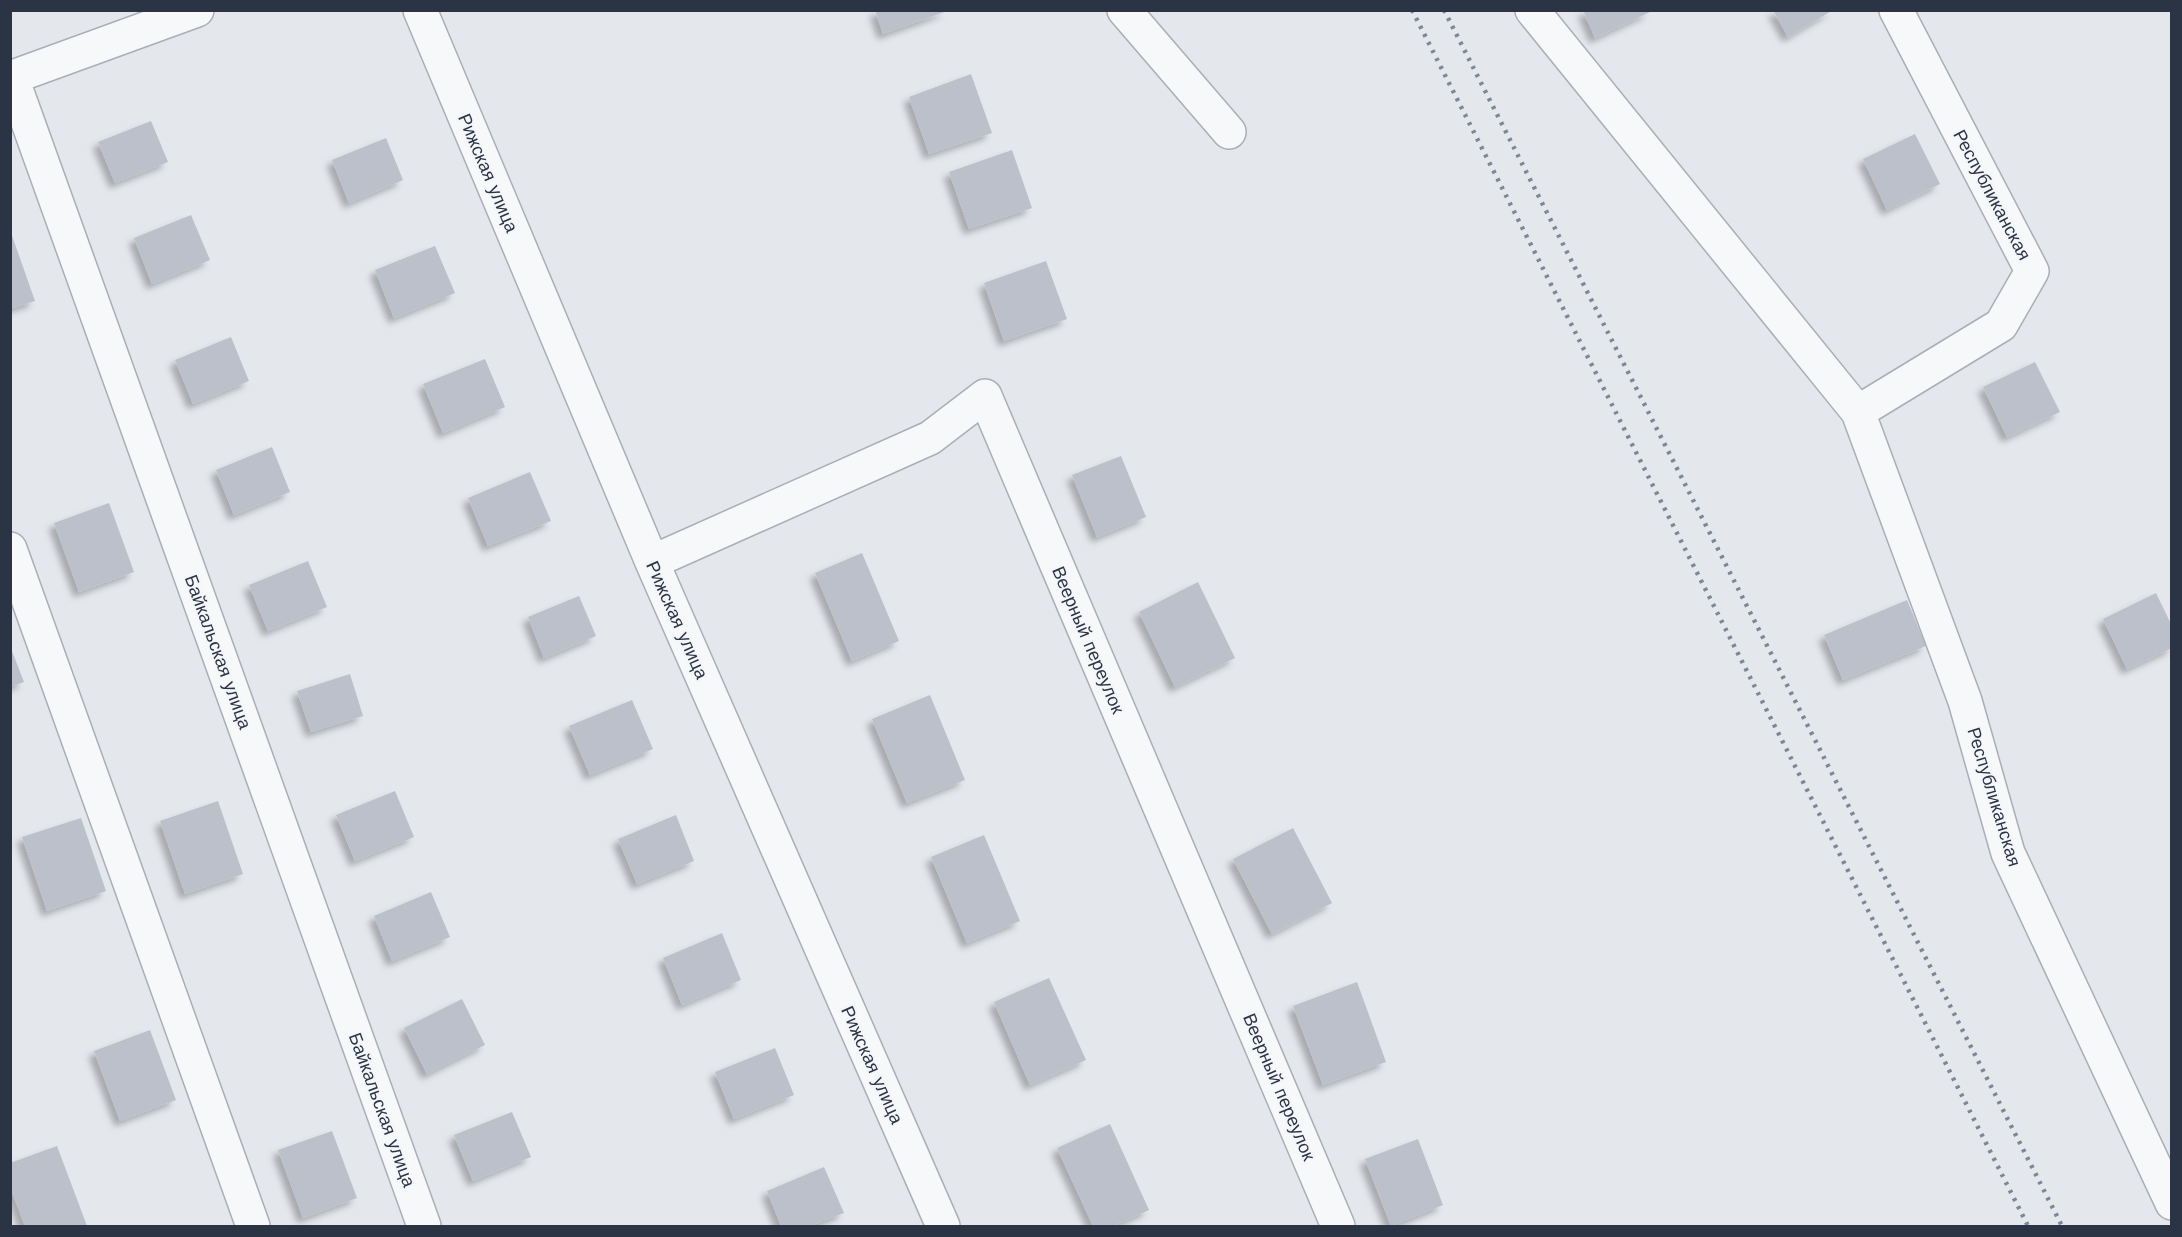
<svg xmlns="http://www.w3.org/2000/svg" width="2182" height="1237" font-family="'Work Sans',sans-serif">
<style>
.building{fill:#bbc0ca;filter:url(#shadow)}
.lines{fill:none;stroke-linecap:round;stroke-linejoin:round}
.street-casing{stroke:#a9aeb7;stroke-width:36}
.street{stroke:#f7f8fa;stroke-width:33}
.rail{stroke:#7d8696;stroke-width:4.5;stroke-dasharray:3 6;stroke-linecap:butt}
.labels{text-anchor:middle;stroke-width:4.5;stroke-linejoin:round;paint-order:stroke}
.street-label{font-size:18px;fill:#2b3445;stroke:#f4f6f9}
</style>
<defs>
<filter id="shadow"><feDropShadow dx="-5.5" dy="5.5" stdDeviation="3" flood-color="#0004"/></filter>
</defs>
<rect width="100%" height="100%" fill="#e4e7ec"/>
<path class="building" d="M875 10H947V11L883 34Z
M1583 10H1650V12L1595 38Z
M1773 10H1833L1788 37Z
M971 74 992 133 929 154 909 97Z
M151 121 168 162 115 183 98 142Z
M1915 134 1940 184 1887 210 1863 159Z
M386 138 403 180 349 203 332 160Z
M1012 150 1032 208 969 229 949 172Z
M191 215 210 260 152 284 134 238Z
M10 230 35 301 10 309Z
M435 246 455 293 394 318 375 270Z
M1046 261 1067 319 1004 341 984 283Z
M231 337 249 381 193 404 175 360Z
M485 359 505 407 443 433 423 384Z
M2035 362 2060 412 2007 437 1983 387Z
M272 447 290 492 234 515 216 470Z
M1121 456 1146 517 1097 537 1072 475Z
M530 472 551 521 488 546 468 498Z
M109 503 134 572 79 592 54 523Z
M862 553 899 641 852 661 815 573Z
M308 561 327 607 268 631 249 585Z
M1198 582 1235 658 1175 687 1139 612Z
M2156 593 2172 626V648L2127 669 2103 619Z
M579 596 596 636 544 658 528 617Z
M1907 600 1926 646 1843 680 1824 635Z
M10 646 24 682 10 687Z
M350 674 363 716 311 732 297 691Z
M930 695 965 780 907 803 872 719Z
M632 700 653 749 590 775 569 726Z
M395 791 414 837 355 861 336 815Z
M218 801 243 874 185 894 160 821Z
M676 815 694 861 637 884 618 839Z
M81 818 106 891 47 911 22 837Z
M1293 828 1332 903 1272 934 1233 859Z
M984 835 1020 921 967 943 931 857Z
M431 892 450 937 392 961 374 916Z
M722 933 741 980 682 1005 663 958Z
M1049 978 1086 1060 1030 1085 994 1002Z
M1357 982 1386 1062 1323 1085 1293 1006Z
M462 999 485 1045 427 1074 404 1028Z
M150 1030 176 1100 120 1121 94 1051Z
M775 1048 794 1095 734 1119 715 1072Z
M512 1112 531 1157 473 1181 454 1135Z
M1110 1124 1149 1210 1113 1226H1093L1057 1148Z
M332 1131 357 1198 303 1218 278 1150Z
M1418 1139 1443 1205 1391 1226 1365 1159Z
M57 1146 87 1226H25L10 1187V1163Z
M824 1167 844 1213 810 1226H781L767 1191Z"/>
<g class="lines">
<defs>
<path id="street" d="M420 10 652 562 943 1226
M1124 10 1229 132
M1532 10 1858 412 1965 701 2008 853 2172 1203
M10 78 197 10
M12 78 424 1226
M1858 412 2001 325 2032 271 1896 10
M10 549 253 1226
M652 562 930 438 985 396 1338 1226"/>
</defs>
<use href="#street" class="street-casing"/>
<use href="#street" class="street"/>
<path class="rail" d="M1412 10 2028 1226
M1444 10 2062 1226"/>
</g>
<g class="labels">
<g class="street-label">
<text transform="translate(488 173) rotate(67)" y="6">Рижская улица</text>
<text transform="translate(1992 195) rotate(62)" y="6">Республиканская</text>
<text transform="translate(677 620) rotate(66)" y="6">Рижская улица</text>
<text transform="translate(1088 640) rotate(67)" y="6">Веерный переулок</text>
<text transform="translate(218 652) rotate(70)" y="6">Байкальская улица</text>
<text transform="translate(1994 797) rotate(73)" y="6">Республиканская</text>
<text transform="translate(872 1065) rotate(66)" y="6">Рижская улица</text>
<text transform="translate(1279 1087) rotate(67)" y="6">Веерный переулок</text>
<text transform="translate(382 1110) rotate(70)" y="6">Байкальская улица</text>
</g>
</g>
<rect width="2182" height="1237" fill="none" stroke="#2b3445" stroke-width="24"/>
</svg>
